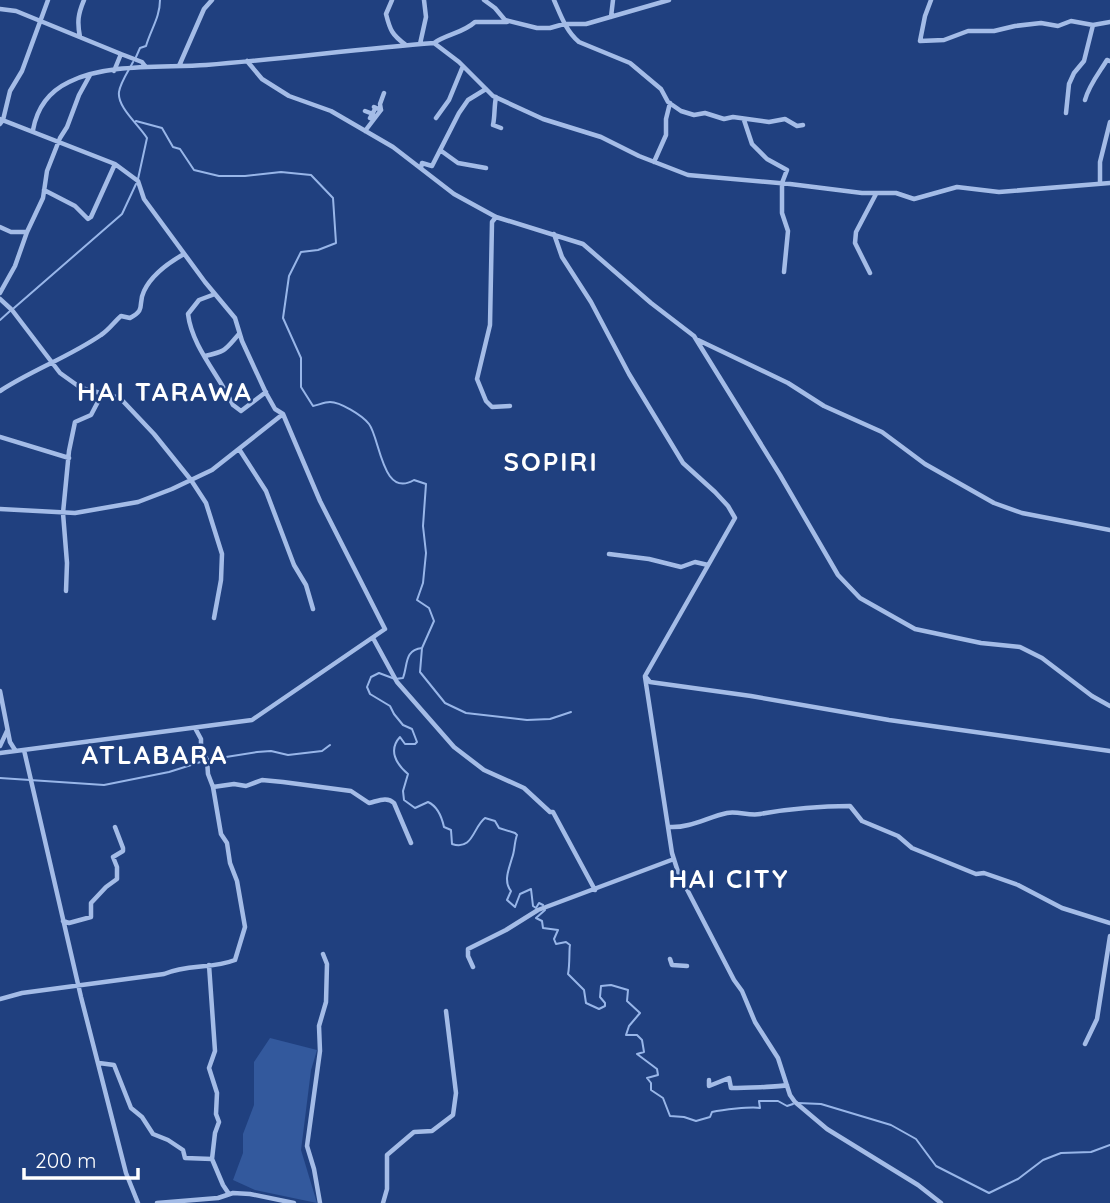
<svg xmlns="http://www.w3.org/2000/svg" width="1110" height="1203" font-family="Quicksand,sans-serif">
<style>
.green{fill:#33599d}
.lines{fill:none;stroke-linecap:round;stroke-linejoin:round}
.stream{stroke:#98b6e9;stroke-width:2}
.minor{stroke:#a4bce7;stroke-width:4.5}
.labels{text-anchor:middle;stroke-width:5;stroke-linejoin:round;paint-order:stroke}
.district-label{font-size:26px;font-weight:bold;letter-spacing:2px;fill:#fff;stroke:#20407f}
</style>
<rect width="100%" height="100%" fill="#20407f"/>
<path class="green" d="M270 1038 317 1050 311 1070 301 1150 317 1203 255 1190 233 1180 243 1153V1134L254 1105V1062Z"/>
<g class="lines">
<path class="stream" d="M136 57 140 48 146 46C151 29 160 17 160 0
M133 62C129 70 120 83 119 92 117 107 139 125 147 138L138 179
M136 121 162 128 173 147 180 149 194 170 219 176H245L281 172 311 175 333 198 336 243 318 250 301 252 289 276 283 318 301 358V387L313 406C318 405 325 402 330 402 340 402 362 415 369 424 380 438 382 499 414 480L426 484 423 526 426 553 423 583 417 600 429 608 434 621 422 648 420 672 445 703 466 713 527 720 550 719 571 712
M14 308 122 214 136 184
M0 320 10 311
M422 648C404 650 408 665 403 678L395 679 379 673 371 677 367 687 370 694 390 706 394 714 403 725 412 729 417 742 415 744H405L400 737C388 750 396 764 408 774L403 791 404 800 415 808 428 802C437 806 442 818 444 827L451 830 452 844C473 851 473 827 485 818L495 821 499 828 515 833 517 835C514 843 515 851 512 858 509 869 503 881 511 891L507 900 515 907 520 894 531 889 533 906 536 908 539 903 543 905
M0 778 104 785 169 772 207 760 257 752 271 751 288 755 322 751 330 745
M545 910 536 918 542 921 543 928 558 930 554 939 556 944 566 942 570 945C569 948 570 965 568 974L584 990 586 1003 599 1009 605 1006V1003L600 997 601 986 611 985 628 990 627 1001 640 1013 629 1026 626 1035H637L642 1040 644 1052 637 1054 657 1069 658 1075 647 1078 651 1083V1090L663 1098 670 1116 684 1117 696 1121 710 1117 712 1112C721 1110 752 1106 760 1108L759 1101H778L787 1106 793 1104
M798 1103 821 1104 891 1125 916 1139 936 1166 989 1193 1018 1179 1043 1160 1061 1153 1091 1152 1110 1145"/>
<path class="minor" d="M392 0 386 14C390 30 392 35 406 45
M484 0 495 8 505 20 537 28H550L564 24H586L669 0
M554 0C561 16 566 31 579 42L630 63 661 89 668 102 681 111 694 115 705 113 724 119 733 117 769 122 785 119 797 126 803 125
M931 0 925 16 920 41 944 40 968 31H994L1015 26 1041 23 1058 26 1071 21 1093 25
M0 9 16 11 121 54 114 71
M611 17 613 0
M80 37C77 22 78 14 84 0
M434 43C447 34 463 33 475 22H507
M420 44 426 17 424 0
M121 54 142 62 145 66
M247 61 262 79 289 96 331 111 393 147 454 194 496 217 583 244 651 303 694 336 780 475 838 575 860 598 915 629 981 643 1020 647 1042 658 1092 696 1110 706
M179 66 204 9 212 0
M496 97C494 107 495 116 493 125L501 128
M1085 100C1089 85 1099 73 1107 60L1110 61
M381 110 380 104 384 93
M365 111 373 114
M1066 113 1069 84 1074 73 1084 61 1093 25 1110 22
M370 118 375 109
M436 118 449 100 463 66
M0 119 115 164 138 181 144 199 205 282 235 318 242 341 266 393 275 409 283 414 320 501 385 629 252 720 0 753
M744 120 752 144 767 159 787 170 782 183V213L788 231 784 272
M0 124 3 120 10 91 22 71 48 0
M33 130C37 108 48 92 69 82 107 63 164 68 206 65 282 59 358 49 434 43L459 62 493 96 543 119 601 137 639 156 688 175 790 184 862 193H896L914 199 957 187 999 192 1110 183
M365 131 381 110 374 107
M440 150 458 163 486 168
M654 162 666 135V119L670 103
M421 168 422 163 432 166 459 113 468 100 486 89
M1100 183V162L1110 122
M44 190 75 206 88 219 91 217 115 164
M496 217 492 222 490 325 477 379 486 401 492 407 510 406
M0 227 11 232H26
M554 234 562 257 591 302 629 374 683 463 715 492 728 506 735 518 645 676 650 682 751 696 889 720 1110 751
M870 273 855 243 856 232 876 194
M0 293 15 266 27 232 43 198 47 171 60 138 67 127 79 95 90 75
M215 294 199 300 188 314C192 347 219 375 233 405L241 411 266 392
M0 299 12 310 60 373 81 388 120 398 154 434 191 480 206 503 222 554 221 580 214 618
M698 340 788 383 824 406 882 432 925 464 994 503 1022 513 1110 530
M205 356C227 351 225 350 239 334
M0 391C32 370 69 357 101 335 109 330 114 322 121 316L130 318C147 309 137 305 144 291 152 274 168 263 184 254
M0 437 69 458
M239 449 266 491 294 565 306 585 313 609
M0 509 75 513 138 502 172 489 212 470 283 414
M609 554 649 559 681 567 695 562 708 565
M66 591 67 563 63 513 69 451 75 422 91 415 102 394
M373 638 397 682 454 747 484 770 524 788 550 812H553L595 890
M645 677 672 853 678 872 734 980 742 991 755 1022 778 1058 790 1095 795 1102 827 1129 918 1185 941 1203
M0 691 10 742 15 750
M195 728 201 739V750L207 760 208 774 213 787 234 784 246 786 262 780 283 782 351 791 369 803C378 801 387 796 394 803L411 843
M0 746 7 731
M24 750 81 997 126 1173 138 1203
M670 827C690 828 708 817 727 813 738 811 749 816 760 814 788 809 820 806 850 806L862 821 898 836 912 848 976 874 984 873 1018 885 1062 908 1110 923
M63 921 69 923 91 917V903L106 887 117 879V867L113 857 123 851V848L115 827
M670 959 672 965 687 966
M209 965 215 1051 209 1068 217 1093 216 1114 219 1122 215 1133 212 1159
M473 967 468 956V949L506 930 538 910 674 859
M0 999 22 993 164 974C187 964 212 969 235 960L245 927 237 881 230 863 227 843 221 834 213 787
M1085 1044 1097 1019 1110 936
M99 1063 114 1065 131 1108 142 1117 153 1134 168 1140 183 1150 185 1158 212 1159 223 1185 229 1194
M709 1080V1086L729 1078 731 1088C741 1088 780 1087 787 1085
M157 1203 218 1198 233 1193 250 1194 294 1203
M320 1203 314 1169 307 1146 320 1051 319 1026 326 1002 327 964 323 954
M383 1203 387 1189V1155L414 1132 432 1131 453 1115 456 1093 446 1011"/>
</g>
<g class="labels">
<g class="district-label">
<text x="165" y="401">HAI TARAWA</text>
<text x="551" y="471">SOPIRI</text>
<text x="155" y="764">ATLABARA</text>
<text x="729" y="888">HAI CITY</text>
</g>
</g>
<path d="M24 1168v10h114v-10" fill="none" stroke="#ffffff" stroke-width="3.5"/>
<text x="35" y="1168" font-size="21" fill="#ffffff" stroke="#20407f" stroke-width="5" paint-order="stroke">200 m</text>
</svg>
